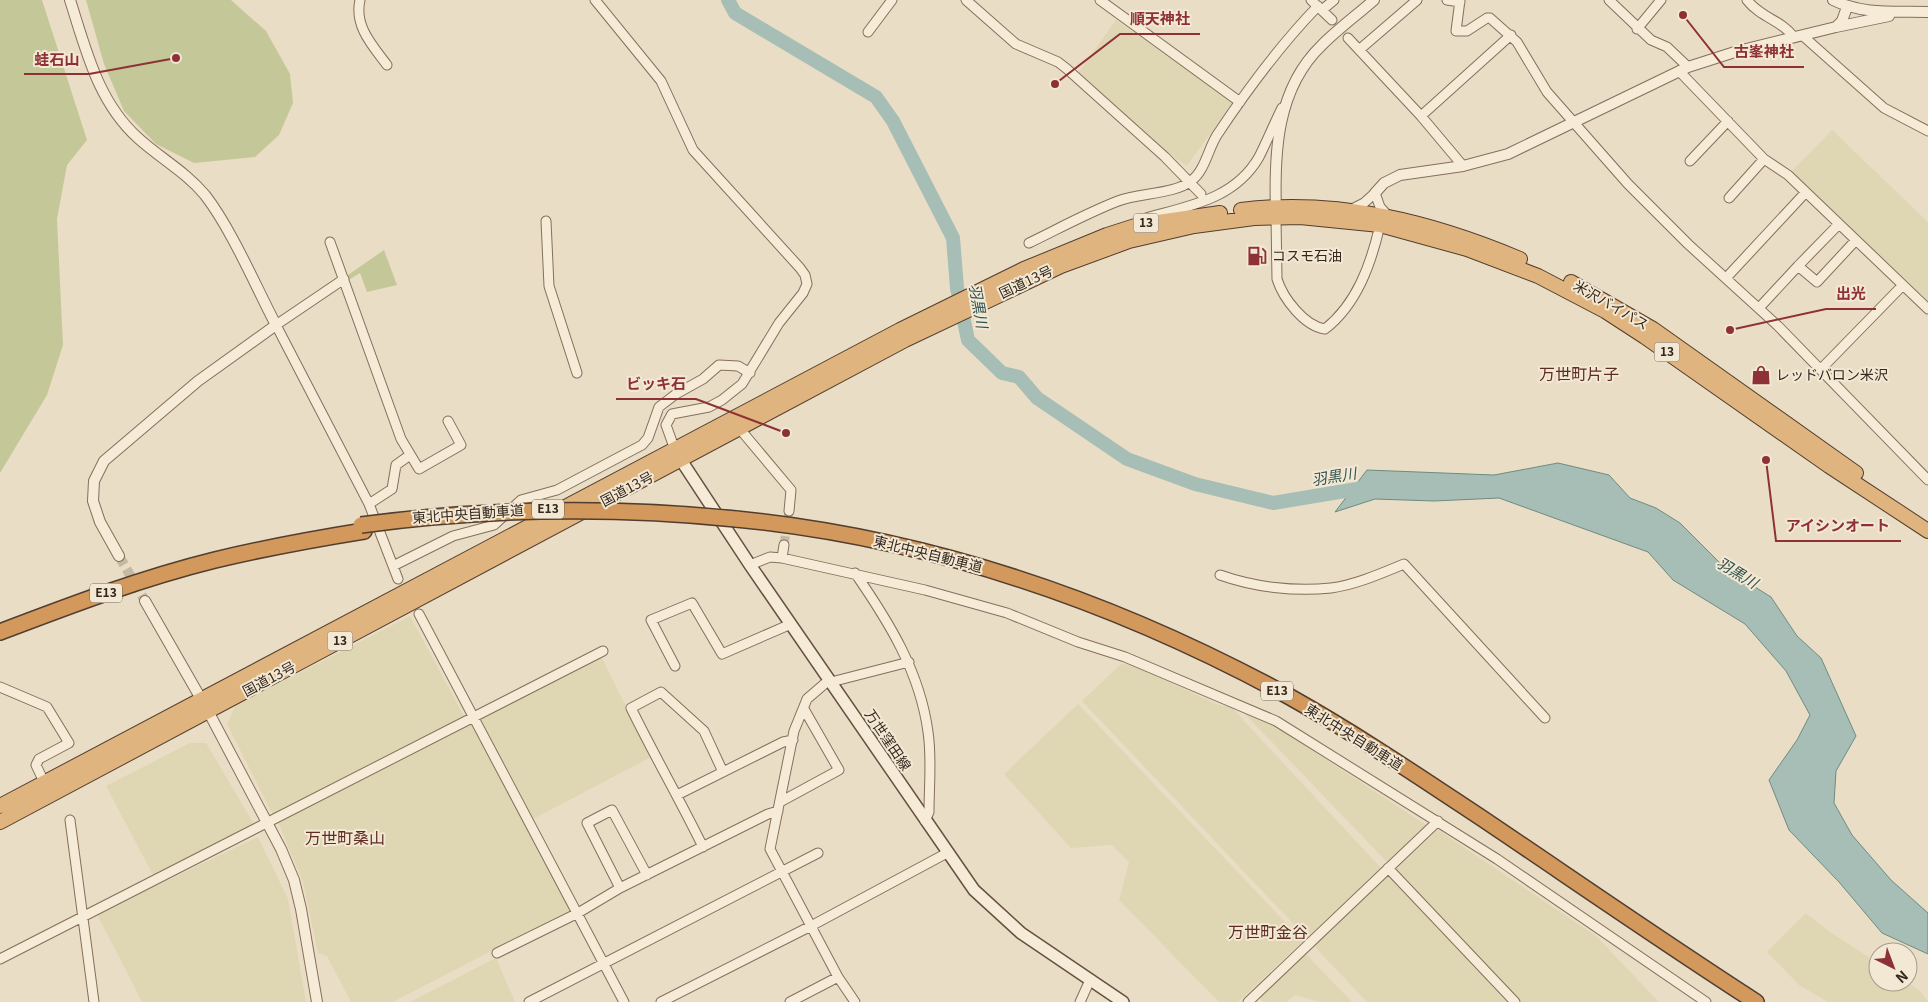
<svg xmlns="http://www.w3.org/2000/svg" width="1928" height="1002" font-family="Georgia,'Noto Sans JP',serif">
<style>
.farmland{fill:#dfd6b3}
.green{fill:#c4c899}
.water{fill:#a6beb6;stroke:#6e8b83}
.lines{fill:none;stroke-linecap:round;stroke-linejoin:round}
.river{stroke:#a6beb6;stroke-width:14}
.minor-tunnel{stroke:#c6b9a4;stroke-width:9;stroke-dasharray:9 4.5;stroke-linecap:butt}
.tertiary-tunnel{stroke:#c6b9a4;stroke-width:10;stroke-dasharray:10 5;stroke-linecap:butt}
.minor-casing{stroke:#846f5c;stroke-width:11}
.tertiary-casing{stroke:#846f5c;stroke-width:12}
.secondary-casing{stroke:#65513f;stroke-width:14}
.trunk-casing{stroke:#523e30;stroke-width:16}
.motorway-casing{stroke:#523e30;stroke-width:18}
.minor{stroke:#f6ebd7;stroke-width:9}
.tertiary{stroke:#f6ebd7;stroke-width:10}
.secondary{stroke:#f6ebd7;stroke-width:11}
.trunk{stroke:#dfb47e;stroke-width:14}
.motorway{stroke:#d3995c;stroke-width:15}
.motorway-bridge-casing{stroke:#523e30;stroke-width:18;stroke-linecap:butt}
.motorway-bridge{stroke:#d3995c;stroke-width:15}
.labels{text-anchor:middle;stroke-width:4;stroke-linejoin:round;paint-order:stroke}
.shield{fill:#f2e8d4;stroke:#6e6255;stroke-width:1}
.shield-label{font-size:12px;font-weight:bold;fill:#35291f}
.poi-label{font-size:14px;fill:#35291f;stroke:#f2e8d4;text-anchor:start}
.street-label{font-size:14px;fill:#35291f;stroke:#f2e8d4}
.water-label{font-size:15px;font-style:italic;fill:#2f534f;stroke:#f2e8d4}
.quarter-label{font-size:16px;fill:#5e2c22;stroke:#f2e8d4}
.leader{fill:none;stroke:#8e3136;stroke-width:2}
.callout-dot{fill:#8e3136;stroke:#f2e8d4;stroke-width:2}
.callout-label{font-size:15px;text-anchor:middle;font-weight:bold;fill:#8e3136;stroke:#f2e8d4;stroke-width:4;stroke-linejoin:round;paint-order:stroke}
</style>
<rect width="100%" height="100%" fill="#eaddc5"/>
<path class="farmland" d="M1116 20 1233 102 1187 166 1146 138 1078 73Z
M1832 130 1928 222V306L1790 173Z
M410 616 464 716 273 815 227 724 235 706Z
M601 656 651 757 533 819 480 717Z
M1121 664 1132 665 1216 704 1232 708 1381 868 1307 938 1082 701Z
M1078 704 1303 941 1238 1002H1219L1119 900 1129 862 1112 845 1071 848 1004 774Z
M1244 713 1270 723 1426 825 1387 862Z
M471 721 570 910 393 1002H351L327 956 318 953 303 882 278 822Z
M190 743H206L254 824 153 875 106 786Z
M1438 830 1596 936 1659 1002H1519L1395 870Z
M258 837 288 899 306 1002H142L97 914Z
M1389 875 1510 1002H1367L1314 946Z
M1806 913 1827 930 1878 963V982H1907L1920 991 1928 1002H1828L1799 985 1767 952Z
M1304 952 1352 1002H1320L1295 995 1287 1002H1263L1258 996Z
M496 958 515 1002H410Z"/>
<path class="green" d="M0 0H42L87 140 67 165 57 219 63 345 47 395 0 473Z
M86 0H231L266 31 290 74 293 103 279 135 255 157 194 163 156 144 124 111 104 64Z
M384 250 397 285 367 292 360 273 347 281 345 277Z"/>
<path class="water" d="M1558 463 1609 475 1630 498 1656 508 1680 523 1726 569 1771 597 1797 636 1821 658 1856 736 1836 771 1834 803 1852 835 1891 880 1928 913V954L1882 933 1839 882 1789 830 1769 780 1797 740 1810 715 1786 671 1745 624 1673 580 1648 552 1499 498 1434 501 1375 499 1335 512 1367 470 1494 475Z"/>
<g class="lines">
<path class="river" d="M728 0 735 13 876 97 893 121 953 238 957 288 968 340 1002 373 1019 377 1037 398 1127 459 1195 484 1273 503 1369 487"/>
<path class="minor-tunnel" d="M784 545 789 511"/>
<path class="tertiary-tunnel" d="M119 556 145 601"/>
<defs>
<path id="minor" d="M360 0C354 26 372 45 387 65
M595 0 661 81 693 150 800 268 805 275 807 284 803 293 779 323 742 384 722 400 709 407 672 414 666 425 675 450
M966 0 1016 44 1058 62 1067 69 1165 157 1201 194
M1100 0 1240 102
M1311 0 1332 20
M1447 0 1460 2
M1460 0 1456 31H1467L1487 18H1490L1517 42 1547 92 1628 184 1688 244 1778 326 1928 480
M1609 0 1651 40 1667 47 1688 67
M1747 0C1761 18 1781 20 1793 36
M1322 10 1334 0
M1637 29 1661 0
M868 32 892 0
M1803 36 1884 108 1928 131
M1348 38 1421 116 1463 166
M1359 50 1417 0
M1679 71 1764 159 1788 175 1928 309
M1421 116 1511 35
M1690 161 1728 121
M1729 198 1764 159
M1350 210 1364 203 1375 193 1380 207 1388 216
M1146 218C1189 206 1235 199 1259 157 1267 141 1274 124 1282 108
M1276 218 1277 279C1283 298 1304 326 1325 329 1357 304 1371 264 1380 225
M546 221 549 286 577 373
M1839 224 1798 266 1817 282 1856 240
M330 242 401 439 419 469 461 445 448 421
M1029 243C1058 229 1087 213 1118 201 1139 193 1175 194 1191 181 1205 171 1208 149 1217 135 1247 90 1280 45 1318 6
M1727 277 1806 192
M344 279 276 325 369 504 398 579
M1759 308 1798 266
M1821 369 1903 285
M739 428 791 490 789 511
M369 504 392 489 396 465 410 455
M782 558 784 545
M750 565 770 557 782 558 925 590 1007 613 1078 642 1125 657 1276 721 1497 859 1706 1002
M393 566 453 536 494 525 521 500 557 490 642 445 648 438 659 407 676 394 703 379 719 365 738 366 750 373
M855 573C889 622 920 672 928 732 932 758 929 786 929 812L925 821
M1220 575C1254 587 1294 592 1331 588 1355 585 1382 573 1404 564L1545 718
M419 614 624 1002
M675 666 651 620 692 603 722 654 791 624
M829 680 807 699 794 731 770 849 838 977 855 1002
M831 682 909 662
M0 687 47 707 69 743 39 759 36 765 44 782
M677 795 783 742 793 740
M780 802 839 770 804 709
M70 820 94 1002
M703 847C680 800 654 755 631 708L661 692 704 731 723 772
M1388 868 1515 1002
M620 888 587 823 612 810 647 875
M497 953 578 913 620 888 768 814 778 811
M0 959 603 651
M529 1002 818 853
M661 1002 811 926 947 853
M790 1002 838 977
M1080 1002 1090 980
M1248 1002 1438 821"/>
<path id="tertiary" d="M70 0C86 50 98 102 138 138 160 158 186 172 205 195 232 230 255 285 276 325L198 381 104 461 94 481 93 501 100 522 119 556
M1833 0C1863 15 1895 11 1928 12
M1836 27 1889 16
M1375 193 1384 183 1400 175 1463 166 1508 154 1688 67 1738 51 1836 27 1842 21 1847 7
M1276 213C1274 153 1276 89 1322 45 1338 29 1357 15 1374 0
M145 601 208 711 281 849 294 880 301 909 317 1002"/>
<path id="secondary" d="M677 454 750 565 974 890 1021 933 1123 1002"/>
<path id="trunk" d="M1241 210C1338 198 1432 222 1520 259
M1571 282 1653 329 1856 473
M0 806 900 330 1024 269 1107 235 1138 225 1220 213
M0 822 905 340 1061 266 1129 241 1194 226 1254 218 1300 217 1380 225 1467 249 1538 276 1605 311 1645 337 1829 466 1928 531"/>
<path id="motorway" d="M736 519C931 538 1118 603 1290 697 1358 735 1424 780 1489 823 1578 883 1666 944 1756 1002
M0 632C71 605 142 578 215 560 265 548 314 539 364 531"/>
</defs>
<use href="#minor" class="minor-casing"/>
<use href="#tertiary" class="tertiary-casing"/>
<use href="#secondary" class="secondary-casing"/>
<use href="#trunk" class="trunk-casing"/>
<use href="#motorway" class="motorway-casing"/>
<use href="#minor" class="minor"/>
<use href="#tertiary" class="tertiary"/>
<use href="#secondary" class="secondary"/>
<use href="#trunk" class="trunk"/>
<use href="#motorway" class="motorway"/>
<defs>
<path id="motorway-bridge" d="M361 525C488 508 609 506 736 519"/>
</defs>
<use href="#motorway-bridge" class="motorway-bridge-casing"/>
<use href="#motorway-bridge" class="motorway-bridge"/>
</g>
<defs>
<symbol id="fuel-bare" viewBox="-9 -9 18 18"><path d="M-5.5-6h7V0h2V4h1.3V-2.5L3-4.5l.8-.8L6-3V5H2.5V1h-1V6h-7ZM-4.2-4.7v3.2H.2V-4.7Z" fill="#8e3136" stroke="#f2e8d4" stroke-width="2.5" paint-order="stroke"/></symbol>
<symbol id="shop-bare" viewBox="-9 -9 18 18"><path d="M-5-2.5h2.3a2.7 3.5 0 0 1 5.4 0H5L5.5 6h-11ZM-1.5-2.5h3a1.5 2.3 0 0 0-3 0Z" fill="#8e3136" stroke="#f2e8d4" stroke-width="2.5" paint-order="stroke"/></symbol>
</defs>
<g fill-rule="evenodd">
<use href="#fuel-bare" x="1243" y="242" width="28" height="28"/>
<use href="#shop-bare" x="1747" y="361" width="28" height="28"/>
</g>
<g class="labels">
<g class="shield">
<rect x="1133.5" y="213.5" width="25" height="19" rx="4"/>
<rect x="1654.5" y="342.5" width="25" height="19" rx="4"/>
<rect x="532" y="499.5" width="32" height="19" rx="4"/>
<rect x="90" y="583.5" width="32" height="19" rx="4"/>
<rect x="327.5" y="631.5" width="25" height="19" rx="4"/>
<rect x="1261" y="681.5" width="32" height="19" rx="4"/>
</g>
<g class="shield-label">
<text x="1146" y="227">13</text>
<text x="1667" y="356">13</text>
<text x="548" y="513">E13</text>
<text x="106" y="597">E13</text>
<text x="340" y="645">13</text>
<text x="1277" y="695">E13</text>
</g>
<g class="poi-label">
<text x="1272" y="261">コスモ石油</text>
<text x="1776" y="380">レッドバロン米沢</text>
</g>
<g class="street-label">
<text transform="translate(1026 282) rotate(-25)" y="5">国道13号</text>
<text transform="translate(1611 305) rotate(30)" y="5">米沢バイパス</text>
<text transform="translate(627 489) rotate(-28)" y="5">国道13号</text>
<text transform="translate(468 514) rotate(-4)" y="5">東北中央自動車道</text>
<text transform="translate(928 554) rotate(14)" y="5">東北中央自動車道</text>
<text transform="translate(269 679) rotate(-28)" y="5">国道13号</text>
<text transform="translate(1354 737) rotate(32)" y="5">東北中央自動車道</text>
<text transform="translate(888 740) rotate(56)" y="5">万世窪田線</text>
</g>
<g class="water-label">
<text transform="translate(978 306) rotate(80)" y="5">羽黒川</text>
<text transform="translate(1334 477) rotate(-9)" y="5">羽黒川</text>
<text transform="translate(1737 573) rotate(31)" y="5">羽黒川</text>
</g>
<g class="quarter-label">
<text x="1579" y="380">万世町片子</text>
<text x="345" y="844">万世町桑山</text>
<text x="1268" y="938">万世町金谷</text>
</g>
</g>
<path class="leader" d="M1055 84L1120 34H1200M1683 15L1724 67H1804M176 58L89 74H24M1730 330L1826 309H1876M786 433L696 399H616M1766 460L1776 541H1901"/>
<g class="callout-dot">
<circle cx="1055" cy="84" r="5"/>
<circle cx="1683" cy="15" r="5"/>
<circle cx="176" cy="58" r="5"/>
<circle cx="1730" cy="330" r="5"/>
<circle cx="786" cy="433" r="5"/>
<circle cx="1766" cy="460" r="5"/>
</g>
<g class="callout-label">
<text x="1160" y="24">順天神社</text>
<text x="1764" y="57">古峯神社</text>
<text x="57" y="65">蛙石山</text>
<text x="1851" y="299">出光</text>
<text x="656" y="389">ビッキ石</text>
<text x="1838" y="531">アイシンオート</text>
</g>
<g transform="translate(1893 967) rotate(138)"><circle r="24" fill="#f2e8d4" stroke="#a69c8c"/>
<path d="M0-4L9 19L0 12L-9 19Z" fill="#8e3136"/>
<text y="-8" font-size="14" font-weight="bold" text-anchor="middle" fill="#35291f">N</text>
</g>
</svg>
